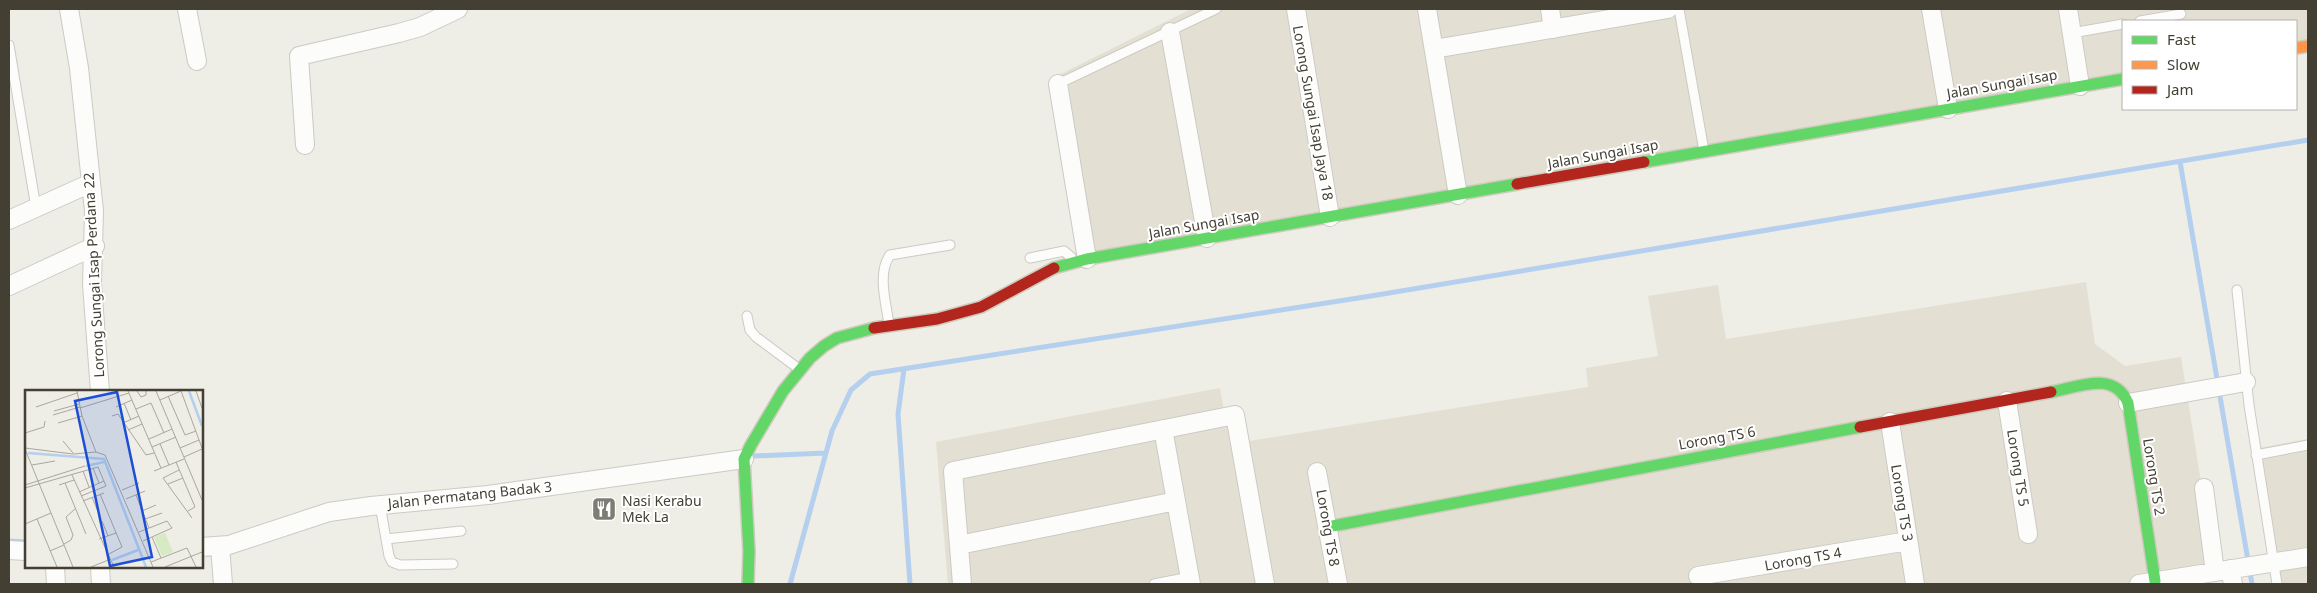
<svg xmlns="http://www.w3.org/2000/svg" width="2317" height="593" font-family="'Noto Sans',sans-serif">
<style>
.residential{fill:#e3e0d3}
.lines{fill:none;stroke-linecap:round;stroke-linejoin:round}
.stream{stroke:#b5cfee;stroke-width:5}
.lane-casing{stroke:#cccac4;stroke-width:11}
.street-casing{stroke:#cccac4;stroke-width:20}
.fast-casing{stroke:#cdcbbd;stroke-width:14}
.slow-casing{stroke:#cdcbbd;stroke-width:14}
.jam-casing{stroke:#cdcbbd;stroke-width:14}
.lane{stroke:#fcfcfb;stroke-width:9}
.street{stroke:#fcfcfb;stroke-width:18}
.fast{stroke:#63d668;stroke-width:11}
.slow{stroke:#ff974d;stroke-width:11}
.jam{stroke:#b3261e;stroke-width:11}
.labels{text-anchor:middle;stroke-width:4;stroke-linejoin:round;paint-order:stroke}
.street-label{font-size:14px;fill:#433f33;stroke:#fff}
.poi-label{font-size:14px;fill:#433f33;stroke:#fff;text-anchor:start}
.inset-river{fill:none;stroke:#b5cfee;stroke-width:2.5}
.inset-road{fill:none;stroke:#aaa79e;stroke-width:1}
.view{fill:#1d4ed8;fill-opacity:0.15;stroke:#1d4ed8;stroke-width:2.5}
.inset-edge{fill:none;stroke:#433f33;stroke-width:2.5}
</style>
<rect width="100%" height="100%" fill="#eeede6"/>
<path class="residential" d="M1191 9H2308V47L2296 49V21H2123V78L1089 257 1061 74Z
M2086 282 2095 344 2125 366 2181 357 2214 563 2175 584H948L936 442 1220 388 1230 444 1588 387 1586 368 1658 356 1648 296 1718 285 1726 339Z
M2308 439V584H2282L2259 448Z"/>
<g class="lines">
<path class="stream" d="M2180 162 2252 584
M904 369 898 414 910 584
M754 456 826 453
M9 541 26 542
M790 584 832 431 851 390 870 374 1371 296 2308 140"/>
<defs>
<path id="lane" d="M1679 9 1704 151
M2140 21 2181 14
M2072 33 2123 24
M9 45 36 208
M1058 84 1216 9
M1030 258 1064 251 1072 258
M2237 290 2249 405 2277 584
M747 316 750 330 756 337 799 369
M889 324C886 303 877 273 890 255L950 245
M2256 455 2308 445
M380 505 389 556 392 562 400 565 453 564
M386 539 461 531
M1154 584 1190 577"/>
<path id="street" d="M69 9 79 68 94 211 92 284 100 392
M187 9 197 61
M1296 9 1330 217
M1427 9 1458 195
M1550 9 1553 29
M1931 9 1948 109
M2068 9 2080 86
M1170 32 1207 238
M1434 49 1668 9
M1058 84 1087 259
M305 145 299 56 399 33 420 27 458 9
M9 220 91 183
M9 286 95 246
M2007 401 2028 534
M2128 403 2246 382
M1890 422 1915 584
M1163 429 1191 584
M1317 472 1338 584
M2204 488 2215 572
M959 545 1176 501
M220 546 223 584
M201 547 229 545 329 512 371 506 488 495 744 459
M9 550 26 551
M55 567 56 584
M100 567 101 584
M2230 569 2233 584
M1698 576 1908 541
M962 584 953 471 1235 415 1265 584
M2139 584 2308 557"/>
<path id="fast" d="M1644 162 2123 79
M1054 268 1087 259 1517 184
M2051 392C2079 387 2114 370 2128 403L2155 581
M1327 527 1860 427
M748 584 749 551 744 459 751 445 783 391 810 358 824 346 837 338 874 328"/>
<path id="slow" d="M2296 48 2308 46"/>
<path id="jam" d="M1517 184 1644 162
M874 328 937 319 981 307 1054 268
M1860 427 2051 392"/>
</defs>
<use href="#lane" class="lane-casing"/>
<use href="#street" class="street-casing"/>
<use href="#fast" class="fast-casing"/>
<use href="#slow" class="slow-casing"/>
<use href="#jam" class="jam-casing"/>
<use href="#lane" class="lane"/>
<use href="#street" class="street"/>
<use href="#fast" class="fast"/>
<use href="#slow" class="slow"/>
<use href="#jam" class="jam"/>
</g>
<defs>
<symbol id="restaurant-square" viewBox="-11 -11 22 22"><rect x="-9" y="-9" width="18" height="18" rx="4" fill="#7f7c72" stroke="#fff"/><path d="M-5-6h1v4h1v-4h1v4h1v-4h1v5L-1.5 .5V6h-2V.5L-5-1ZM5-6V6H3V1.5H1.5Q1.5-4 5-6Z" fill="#fff"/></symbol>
</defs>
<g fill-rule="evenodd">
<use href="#restaurant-square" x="590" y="495" width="28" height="28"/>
</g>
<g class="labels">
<g class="street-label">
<text transform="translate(2002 84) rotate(-10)" y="5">Jalan Sungai Isap</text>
<text transform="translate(1313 113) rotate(80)" y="5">Lorong Sungai Isap Jaya 18</text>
<text transform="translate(1603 154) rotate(-10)" y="5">Jalan Sungai Isap</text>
<text transform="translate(1204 224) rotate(-10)" y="5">Jalan Sungai Isap</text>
<text transform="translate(94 275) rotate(-93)" y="5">Lorong Sungai Isap Perdana 22</text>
<text transform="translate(1717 438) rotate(-10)" y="5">Lorong TS 6</text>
<text transform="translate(2018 468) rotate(81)" y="5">Lorong TS 5</text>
<text transform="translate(2154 477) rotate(81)" y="5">Lorong TS 2</text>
<text transform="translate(470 495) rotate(-6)" y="5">Jalan Permatang Badak 3</text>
<text transform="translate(1902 503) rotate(81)" y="5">Lorong TS 3</text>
<text transform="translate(1328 528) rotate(80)" y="5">Lorong TS 8</text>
<text transform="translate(1803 559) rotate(-10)" y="5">Lorong TS 4</text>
</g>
<g class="poi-label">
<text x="622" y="506">Nasi Kerabu<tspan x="622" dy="16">Mek La</tspan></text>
</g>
</g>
<g transform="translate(25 390)">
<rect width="178" height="178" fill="#eeede6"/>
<path d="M140 143 148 162 137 166 129 147Z" fill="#d6eac4"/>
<path class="inset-river" d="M164 1 177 36M3 63 79 69 121 177M61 76 79 72M87 170 113 160"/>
<path class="inset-road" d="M52 1 57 26 71 62M103 1 136 78M112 1 116 7 121 5V1M131 1 177 110M171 1 177 18M143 6 160 45 171 41M135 10 156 1 177 58M99 13 106 30M11 17 52 3M91 17 107 10M55 18 104 3M111 19 126 13 139 43M29 21 54 14M28 25 55 17M87 26 93 24 121 65 129 63M33 33 57 26M98 33 114 26M103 40 117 34M0 43 19 37 20 31M124 49 147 39M38 51 48 63M135 54 144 75M127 57 151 47M0 58 48 64 71 62 80 65 128 177M155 58 174 50M0 59 48 177M159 67 177 59M151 72 170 117 163 121M7 75 30 71M68 78 74 93M154 80 138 88 167 128M58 81 64 97M129 81 159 69M47 85 89 177M40 93 61 144M143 94 158 88M0 95 60 76M34 95 49 90M0 98 73 77 81 96 56 106M97 100 114 93M54 102 79 91M75 104 97 157 84 164M111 105 124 138M67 107 74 124M101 109 120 101M58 111 79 103M117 121 131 115M12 129 32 177M120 129 137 123M77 131 83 146M0 134 26 123M114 142 142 131 147 138 118 151M127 147 136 168M74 149 91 143M39 154 46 150 48 145 41 127 50 119M25 161 39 155M126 172 162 158 171 177M66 177 86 169M140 177 177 162"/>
<path class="view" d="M92 2 127 167 85 176 50 11Z"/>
<rect width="178" height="178" class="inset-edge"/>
</g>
<rect width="2317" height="593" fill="none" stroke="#433f33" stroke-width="20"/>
<rect x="2122" y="20" width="175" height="90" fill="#ffffff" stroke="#b4b2ad"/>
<rect x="2132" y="36" width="25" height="8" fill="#63d668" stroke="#b4b2ad"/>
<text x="2167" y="45" font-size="15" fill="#433f33">Fast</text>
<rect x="2132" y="61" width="25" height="8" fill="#ff974d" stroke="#b4b2ad"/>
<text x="2167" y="70" font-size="15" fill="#433f33">Slow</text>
<rect x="2132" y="86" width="25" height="8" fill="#b3261e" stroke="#b4b2ad"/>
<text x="2167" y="95" font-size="15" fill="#433f33">Jam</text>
</svg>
